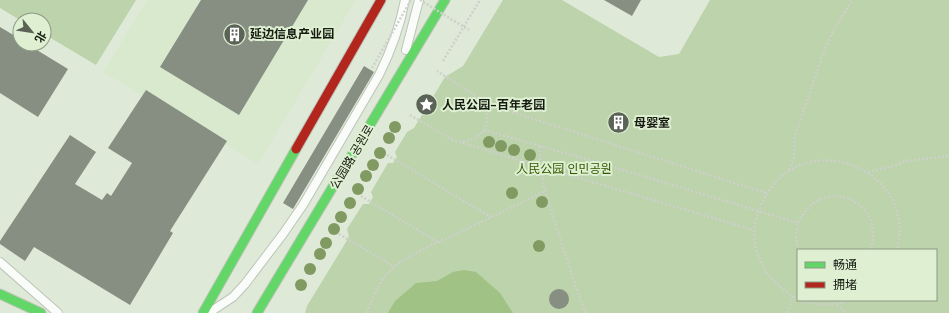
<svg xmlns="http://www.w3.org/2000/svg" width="949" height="313" font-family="'DM Sans','Noto Sans SC','Noto Sans KR',sans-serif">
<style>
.built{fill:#d9e9ce}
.green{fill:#bcd3ab;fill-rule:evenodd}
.water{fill:#a1c285}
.building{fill:#878e82}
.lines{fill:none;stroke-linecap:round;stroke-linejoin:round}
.lane-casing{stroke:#bcc4b7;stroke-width:10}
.fast-casing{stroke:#bcc4b7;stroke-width:11}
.jam-casing{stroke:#bcc4b7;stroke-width:11}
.path{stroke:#cdd0cb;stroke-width:2.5;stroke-dasharray:2 2;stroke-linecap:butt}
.lane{stroke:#fafcf9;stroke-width:8}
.fast{stroke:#63d668;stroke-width:9}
.jam{stroke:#b3261e;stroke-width:9}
.path-bridge{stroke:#cdd0cb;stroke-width:2.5;stroke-dasharray:2 2;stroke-linecap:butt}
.tree{fill:#809a61}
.labels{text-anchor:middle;stroke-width:4;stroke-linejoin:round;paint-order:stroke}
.poi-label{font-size:12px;font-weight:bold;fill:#141a10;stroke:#deefd2;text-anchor:start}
.street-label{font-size:12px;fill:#141a10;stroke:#deefd2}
.park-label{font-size:12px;fill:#335a00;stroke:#deefd2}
</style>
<rect width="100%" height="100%" fill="#dfe9d8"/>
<path class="built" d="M147 0H356L258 164 103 72Z"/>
<path class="green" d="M0 0H136L96 65 44 34V20H20L0 8Z
M503 0H562L659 57 679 54 710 0H949V313H305L307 306 349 237 347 229 363 204H369L373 197 371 192 388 163H393L397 157 395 152 407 132 414 128 445 77 463 66ZM798 250H936V300H798Z"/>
<path class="water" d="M464 270 476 272 500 293 513 313H388L395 301 416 283 437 281 453 272Z"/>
<path class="building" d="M201 0H308L239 115 160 67Z
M604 0H641L632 16Z
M0 27 20 39V44H27L68 69 38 117 0 93Z
M364 66 374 72 293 209 283 203Z
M146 90 227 141 170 231 173 233 130 305 34 247 25 261 0 244V241L70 135 96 152 75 184 102 200 107 193 111 196 132 163 108 148Z
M549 299a10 10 0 1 1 20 0a10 10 0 1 1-20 0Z"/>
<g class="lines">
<defs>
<path id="lane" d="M406 50 419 0
M0 262 58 313
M210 312 233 297 245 284 283 234 303 205 379 75C391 51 400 26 405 0"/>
<path id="fast" d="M0 294 41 313
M203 313 296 149
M257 313 445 0"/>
<path id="jam" d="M296 149 381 0"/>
</defs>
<use href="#lane" class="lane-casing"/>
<use href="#fast" class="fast-casing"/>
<use href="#jam" class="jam-casing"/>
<path class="path" d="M443 61 480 0
M485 106 499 108 766 193
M410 115 454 141C482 145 496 122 481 99L437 71
M484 130 600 163 798 223
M462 143 753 230
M540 146C539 177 549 204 558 232 567 259 575 287 586 313
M387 155 491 217
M789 170 794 158 795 136 824 51 833 31 852 0
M868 172 894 166 905 161 949 156
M361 196 438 242
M339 234 395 267
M799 250C795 239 795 228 801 218 826 173 888 205 870 250
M798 299C787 294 768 277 763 266 761 262 759 257 757 252 752 236 754 220 761 205 798 121 919 167 897 250
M801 300C819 307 835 305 852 300
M837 305 847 313
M367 313C372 299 377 286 386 275 400 258 434 244 454 235 485 220 515 206 545 191
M787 313 793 297"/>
<use href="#lane" class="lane"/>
<use href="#fast" class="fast"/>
<use href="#jam" class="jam"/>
<path class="path-bridge" d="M420 0 469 30
M372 68 411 0"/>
</g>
<g class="tree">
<circle cx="395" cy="127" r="6"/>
<circle cx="389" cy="138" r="6"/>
<circle cx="489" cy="142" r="6"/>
<circle cx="501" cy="146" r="6"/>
<circle cx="514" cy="150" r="6"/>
<circle cx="380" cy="153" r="6"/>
<circle cx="530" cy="155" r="6"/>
<circle cx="373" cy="165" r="6"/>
<circle cx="366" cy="176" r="6"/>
<circle cx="358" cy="189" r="6"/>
<circle cx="512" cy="193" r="6"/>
<circle cx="542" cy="202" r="6"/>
<circle cx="350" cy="203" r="6"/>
<circle cx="341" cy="217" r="6"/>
<circle cx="334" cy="229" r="6"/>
<circle cx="326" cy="243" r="6"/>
<circle cx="539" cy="246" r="6"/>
<circle cx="320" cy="254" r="6"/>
<circle cx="310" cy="269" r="6"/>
<circle cx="301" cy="285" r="6"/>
</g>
<defs>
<symbol id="building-disc" viewBox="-11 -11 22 22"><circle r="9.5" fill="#5b6256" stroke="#deefd2"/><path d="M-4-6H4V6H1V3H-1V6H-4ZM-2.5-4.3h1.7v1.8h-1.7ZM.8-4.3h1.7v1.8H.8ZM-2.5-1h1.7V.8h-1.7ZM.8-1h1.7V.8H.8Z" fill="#fff"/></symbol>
<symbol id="sight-disc" viewBox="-11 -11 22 22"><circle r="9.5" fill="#5b6256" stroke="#deefd2"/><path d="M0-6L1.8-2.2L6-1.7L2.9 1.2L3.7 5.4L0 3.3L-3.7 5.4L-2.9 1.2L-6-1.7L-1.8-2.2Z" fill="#fff"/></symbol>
</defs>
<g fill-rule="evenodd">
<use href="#building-disc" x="222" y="22" width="25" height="25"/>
<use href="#sight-disc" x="414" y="92" width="25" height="25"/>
<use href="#building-disc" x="606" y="110" width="25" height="25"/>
</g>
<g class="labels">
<g class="poi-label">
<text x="250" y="38">延边信息产业园</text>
<text x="442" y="109">人民公园-百年老园</text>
<text x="634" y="127">母婴室</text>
</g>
<g class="street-label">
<text transform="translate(352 157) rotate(-59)" y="4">公园路 공원로</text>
</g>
<g class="park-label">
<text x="564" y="173">人民公园 인민공원</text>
</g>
</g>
<rect x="797" y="249" width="140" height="52" fill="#deefd2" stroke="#8d9a84"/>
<rect x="805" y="262" width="20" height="6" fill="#63d668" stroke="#8d9a84"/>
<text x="833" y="269" font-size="12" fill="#141a10">畅通</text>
<rect x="805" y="282" width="20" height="6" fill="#b3261e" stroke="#8d9a84"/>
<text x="833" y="289" font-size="12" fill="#141a10">拥堵</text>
<g transform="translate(32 32) rotate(120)"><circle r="19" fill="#deefd2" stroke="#8d9a84"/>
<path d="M0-3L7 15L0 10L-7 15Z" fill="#5b6256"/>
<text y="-6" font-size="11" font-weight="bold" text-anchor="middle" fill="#141a10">北</text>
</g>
</svg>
